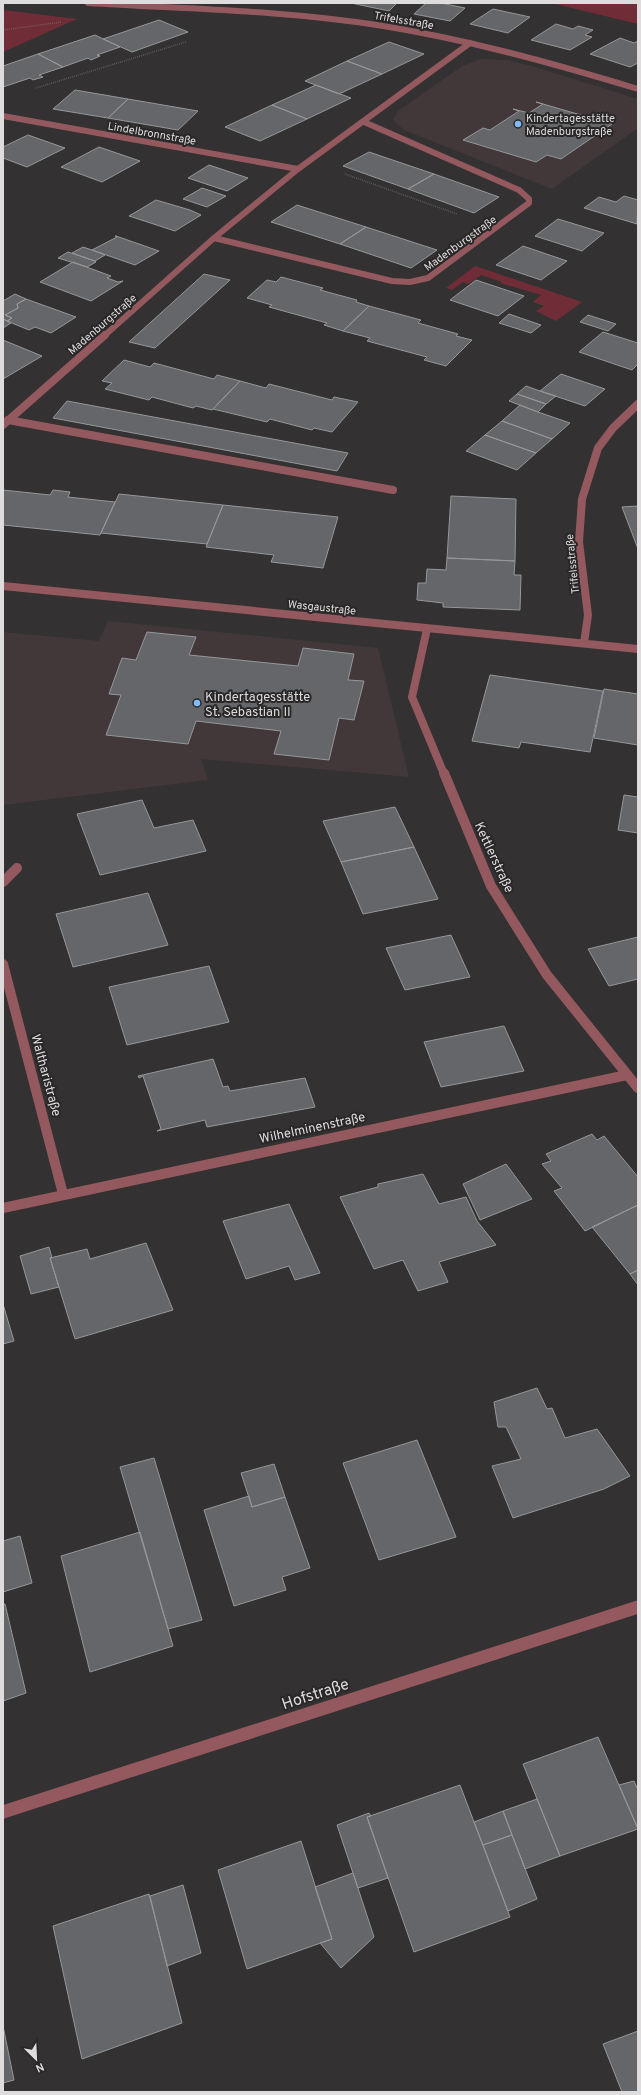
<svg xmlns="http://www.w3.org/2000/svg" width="641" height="2095" font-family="Overpass,sans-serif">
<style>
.built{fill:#423839}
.green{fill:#712d37}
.building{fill:#646669;stroke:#959799}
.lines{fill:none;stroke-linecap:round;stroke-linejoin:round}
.path{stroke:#807e7e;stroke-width:1.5;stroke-dasharray:0.5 1.5;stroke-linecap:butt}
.lane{stroke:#94595e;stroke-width:8}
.street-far3{stroke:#94595e;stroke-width:6}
.street-far2{stroke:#94595e;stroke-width:8}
.street-far1{stroke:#94595e;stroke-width:10}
.street{stroke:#94595e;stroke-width:13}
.poi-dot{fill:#81bcfa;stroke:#292727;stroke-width:1.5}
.labels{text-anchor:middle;stroke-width:4;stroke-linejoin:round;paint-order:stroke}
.far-street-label{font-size:11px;fill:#dedcdc;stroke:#292727}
.far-poi-label{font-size:11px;fill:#dedcdc;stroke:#292727;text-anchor:start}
.poi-label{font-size:13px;fill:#dedcdc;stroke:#292727;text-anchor:start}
.street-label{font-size:13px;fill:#dedcdc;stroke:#292727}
.near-street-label{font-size:16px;fill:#dedcdc;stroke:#292727}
</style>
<rect width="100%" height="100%" fill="#333131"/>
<path class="built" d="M481 59 508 60 535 67 638 99V128L552 189 404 130 393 120 398 111 462 66Z
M108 621 378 648 409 777 201 759 208 780 3 805V632L99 641Z"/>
<path class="green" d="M551 3H638V24Z
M3 10 77 19 3 52Z
M475 266 582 302 556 321 536 311 544 306 533 302 541 295 500 283 502 282 481 275 468 284 463 282 452 290 446 288Z"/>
<path class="building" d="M351 3H397L389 11Z
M426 3H441L465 8 450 21 414 14Z
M493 9 530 17 508 33 470 24Z
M159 20 188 32 132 52 103 39Z
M556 24 573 29 578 26 593 30 585 35 592 37 570 50 531 40Z
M95 35 120 47 97 55 100 56 91 60 88 58 63 67 38 54Z
M620 38 634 43 638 41V63L630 67 590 54Z
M389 42 424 54 382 74 347 61Z
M38 54 63 67 39 75 43 77 33 80 30 78 3 87V66Z
M347 61 382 74 339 94 305 81Z
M316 85 351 98 307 119 272 105Z
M75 90 128 99 108 118 53 109Z
M128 99 198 111 178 130 108 118Z
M536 102 612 124 561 159 547 155 536 162 463 140 483 128 490 130 519 111 513 109 529 113 543 104Z
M272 105 307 119 260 141 225 127Z
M28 135 65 148 27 167 3 158V147Z
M99 147 140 161 102 182 61 167Z
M369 152 434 174 408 189 343 166Z
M209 165 248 178 227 191 188 178Z
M434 174 499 197 474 213 408 189Z
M202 188 226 196 207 207 183 199Z
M624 196 638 200 637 224 584 208 599 197 616 202Z
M156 200 190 210 201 215 175 231 129 216Z
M297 205 366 227 340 244 271 222Z
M558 219 604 233 582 251 535 236Z
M366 227 437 250 411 268 340 244Z
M115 236H116L159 251 135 265 92 250 117 237Z
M523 246 567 261 541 280 496 265Z
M83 247 92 250 105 255 95 261 72 253Z
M68 252 95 261 96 262 87 267 58 258Z
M73 262 111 276 107 278 118 282 123 281 91 301 40 282Z
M204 274 230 280 155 348 129 342Z
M281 277 323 288 320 290 357 300 356 302 369 306 343 331 324 325 327 323 269 307 272 305 247 298 267 280 276 282Z
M476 280 524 296 498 316 450 300Z
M15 294 26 299 17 304 18 308 5 315 12 318 8 321 3 319V301Z
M26 299 76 317 51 333 35 327 29 330 7 321 12 318 5 315 18 308 17 304Z
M369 306 421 320 418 323 458 334 456 336 472 340 446 366 424 360 427 357 367 341 370 338 343 331Z
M509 314 541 325 531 333 499 323Z
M588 315 616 324 608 331 580 322Z
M3 319 11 323 3 328Z
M603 332 638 343V364L632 370 579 352Z
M3 340 42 356 3 379Z
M124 360 150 367 154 363 214 379 217 375 240 381 212 410 196 406 193 408 152 397 149 400 105 389 112 383 102 381Z
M561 374 605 389 585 406 540 391Z
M240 381 266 388 269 384 332 400 334 397 358 402 332 432 314 428 312 430 270 419 267 422 213 409Z
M526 386 540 391 556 396 546 404 517 394Z
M517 394 546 404 538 412 509 401Z
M67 401 348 453 337 471 53 418Z
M520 405 538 412 570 423 552 439 502 421Z
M502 421 552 439 536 453 485 435Z
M485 435 536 453 517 470 466 451Z
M3 490 50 495 53 490 70 492 68 497 115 502 100 535 3 525Z
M119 494 223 505 207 544 101 533Z
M451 496 516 499 515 561 447 558Z
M223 505 338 517 323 568 271 562 274 555 206 547Z
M638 506V549L622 507Z
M447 558 515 561 514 575H521L520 610 443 607V603L417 600 418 583H426L427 569 446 570Z
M147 632 196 637 189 655 298 666 303 648 354 654 348 680 364 681 354 720 339 718 329 760 274 754 281 731 196 721 188 744 106 735 121 695 109 694 122 658 136 660Z
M490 675 603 691 590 752 521 742 519 748 472 741Z
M604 689 638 694V745L594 738Z
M624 795 638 797V833L618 830Z
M142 800 154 828 193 820 206 851 100 875 77 814Z
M395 807 414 847 341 862 323 821Z
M414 847 438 899 363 914 341 862Z
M148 893 168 945 73 967 56 914Z
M451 935 470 977 405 990 386 948Z
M638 937V979L609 986 588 949Z
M209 966 229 1022 127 1045 109 987Z
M504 1026 524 1071 441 1087 424 1042Z
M213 1059 223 1087 228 1086 230 1091 305 1078 315 1107 207 1127 205 1120 157 1131 161 1129 143 1076 139 1078 138 1076Z
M592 1134 597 1140 604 1136 638 1177V1205L585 1231 554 1191 562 1188 542 1164 551 1161 546 1154Z
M506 1164 532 1199 480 1220 463 1184Z
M423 1174 439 1204 466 1197 477 1221 496 1245 439 1262 448 1282 418 1291 403 1260 374 1269 340 1197 378 1187V1184Z
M289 1204 320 1273 295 1280 289 1266 246 1279 223 1221Z
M638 1205V1270L630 1274 592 1227Z
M146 1243 173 1310 75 1339 50 1258 87 1249 90 1259Z
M49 1247 52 1258H50L59 1287 31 1294 20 1256Z
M638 1270V1285L630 1274Z
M3 1304 14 1341 3 1344Z
M537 1388 547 1409 552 1408 565 1438 597 1429 630 1476 604 1489 513 1518 492 1466 521 1459 506 1427H498L494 1402Z
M417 1440 456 1537 379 1560 343 1463Z
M154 1458 202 1620 168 1629 120 1467Z
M274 1464 285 1497 252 1507 241 1473Z
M249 1496 252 1507 285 1497 310 1568 282 1577 286 1590 234 1606 204 1510Z
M140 1532 173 1646 90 1672 61 1556Z
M20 1536 32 1583 3 1592V1541Z
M3 1604H5L26 1693 3 1701Z
M598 1737 638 1829 560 1856 523 1764Z
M634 1781 638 1790V1829L619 1785Z
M460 1785 510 1917 414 1952 367 1817Z
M537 1799 560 1856 525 1869 503 1811Z
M503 1811 512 1835 483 1845 474 1822Z
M369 1813 371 1816 367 1817 388 1878 358 1888 337 1825Z
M512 1835 537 1899 508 1911 483 1845Z
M301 1841 332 1939 247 1969 218 1870Z
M353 1873 374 1937 341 1968 320 1943 332 1939 315 1887Z
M183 1885 201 1953 167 1966 150 1896Z
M149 1894 182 2023 82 2059 53 1926Z
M3 2026 14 2080 3 2083Z
M638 2031V2092H622L603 2044Z"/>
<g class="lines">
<path class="path" d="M3 30 62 22
M36 88 186 42
M345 174 457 214"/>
<path class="lane" d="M8 420 393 490"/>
<path class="street-far3" d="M88 3C184 9 281 10 377 25 466 39 552 63 638 89
M3 116 298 169
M214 238 392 281 410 282 428 278 529 203V199L519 190 364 122
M104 336 214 238 298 169 470 43"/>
<path class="street-far2" d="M3 425 105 335
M3 586 638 649
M427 629 412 697 444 774
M584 643 588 615 579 542 582 499 598 448 613 428 638 404"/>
<path class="street-far1" d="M444 773 491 886 547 975 638 1088
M3 882 17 868
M3 964 63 1194
M3 1208 627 1075"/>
<path class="street" d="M3 1812 638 1607"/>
</g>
<g class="poi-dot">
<circle cx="518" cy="124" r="4"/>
<circle cx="197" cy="703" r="4"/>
</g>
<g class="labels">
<g class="far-street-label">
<text transform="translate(404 20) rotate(10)" y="4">Trifelsstraße</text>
<text transform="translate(152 133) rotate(10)" y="4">Lindelbronnstraße</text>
<text transform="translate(460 243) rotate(-36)" y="4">Madenburgstraße</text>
<text transform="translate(102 324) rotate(-41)" y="4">Madenburgstraße</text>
<text transform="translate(572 564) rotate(-96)" y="4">Trifelsstraße</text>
<text transform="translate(322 607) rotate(6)" y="4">Wasgaustraße</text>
</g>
<g class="far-poi-label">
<text x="526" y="122">Kindertagesstätte<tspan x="526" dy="13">Madenburgstraße</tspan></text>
</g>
<g class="poi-label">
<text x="205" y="701">Kindertagesstätte<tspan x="205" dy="15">St. Sebastian II</tspan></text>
</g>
<g class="street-label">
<text transform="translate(495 857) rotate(65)" y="5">Kettlerstraße</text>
<text transform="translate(47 1075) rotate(75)" y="5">Waltharistraße</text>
<text transform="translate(312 1127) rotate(-12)" y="5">Wilhelminenstraße</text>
</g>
<g class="near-street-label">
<text transform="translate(315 1693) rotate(-18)" y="6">Hofstraße</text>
</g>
</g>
<rect width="641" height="2095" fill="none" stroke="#dedcdc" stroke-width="8"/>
<g transform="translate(36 2059) rotate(156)" stroke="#292727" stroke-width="3" paint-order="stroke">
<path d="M0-3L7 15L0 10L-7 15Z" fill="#dedcdc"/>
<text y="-6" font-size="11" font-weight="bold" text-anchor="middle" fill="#dedcdc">N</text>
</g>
</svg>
